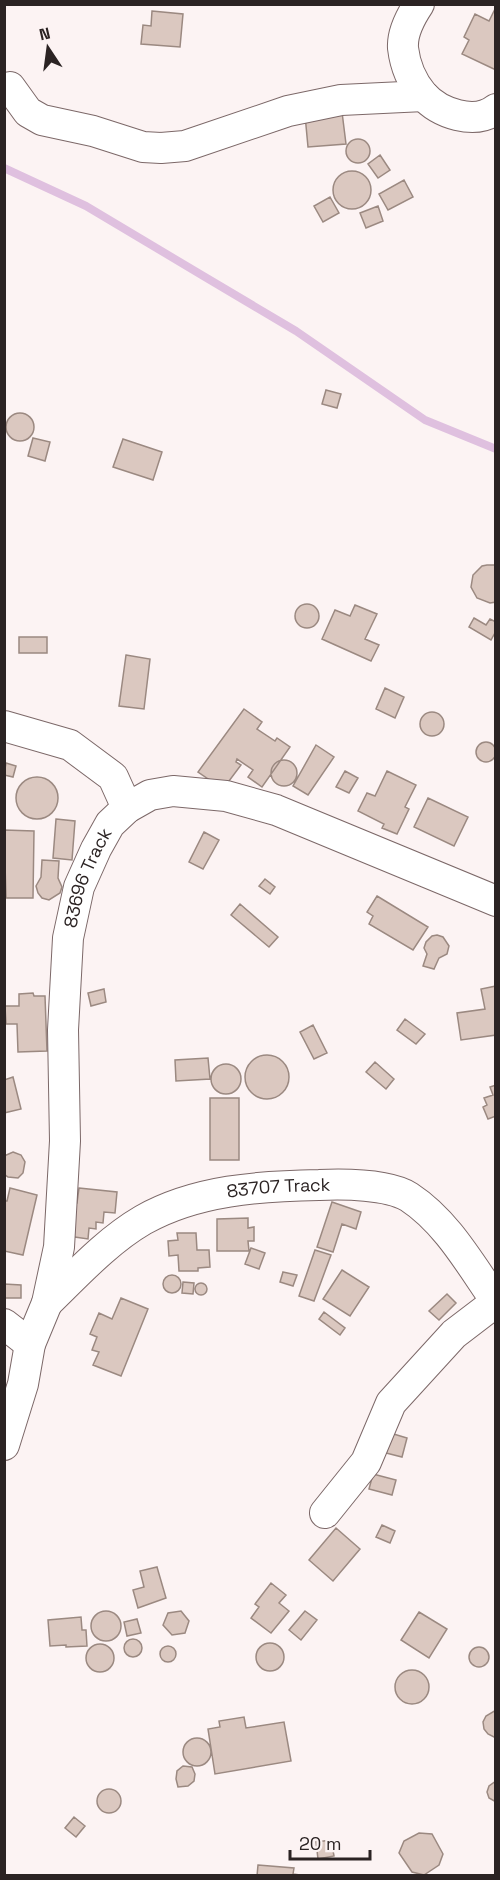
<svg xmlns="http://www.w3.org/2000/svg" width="500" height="1880" font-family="'Space Grotesk',sans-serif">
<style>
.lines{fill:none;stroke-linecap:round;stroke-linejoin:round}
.stream{stroke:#dfc0df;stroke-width:8}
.building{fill:#dbc8c0;stroke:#9b8981;stroke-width:1.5}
.minor-casing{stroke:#7c6868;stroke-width:32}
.minor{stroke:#fff;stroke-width:30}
.labels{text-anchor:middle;stroke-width:5;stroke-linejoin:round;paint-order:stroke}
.street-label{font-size:18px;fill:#2b2323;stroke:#fcf3f3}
</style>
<rect width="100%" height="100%" fill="#fcf3f3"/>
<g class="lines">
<path class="stream" d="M4 168 86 206 205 277 296 331 425 420 496 449"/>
</g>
<path class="building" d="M495 9 496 10V70L462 54 469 40 464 37 475 14 489 21Z
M152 11 183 14 180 47 141 44 143 25 151 26Z
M342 112 346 144 308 147 305 115Z
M346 151a12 12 0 1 1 24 0a12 12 0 1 1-24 0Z
M380 155 390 170 378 178 368 164Z
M333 190a19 19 0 1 1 38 0a19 19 0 1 1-38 0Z
M404 180 413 197 388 210 379 194Z
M330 197 339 213 323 222 314 206Z
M378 206 383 221 366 228 360 213Z
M326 390 341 394 337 408 322 404Z
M6 427a14 14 0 1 1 28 0a14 14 0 1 1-28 0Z
M33 438 50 442 45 461 28 456Z
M123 439 162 452 153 480 113 467Z
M487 565H496V602L490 603 477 598 471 587 473 575 482 566Z
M295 616a12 12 0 1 1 24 0a12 12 0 1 1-24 0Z
M355 605 377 614 365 639 379 645 371 661 322 639 335 610 350 616Z
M474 618 486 625 490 619 496 622V631L491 640 469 627Z
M19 637H47V653H19Z
M126 655 150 659 144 709 119 706Z
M385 688 404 697 395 718 376 709Z
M244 709 262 722 257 729 275 741 277 738 290 747 262 787 248 777 253 770 237 759 236 762 241 765 223 789 198 772Z
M420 724a12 12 0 1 1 24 0a12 12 0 1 1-24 0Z
M476 752a10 10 0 1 1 20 0a10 10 0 1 1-20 0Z
M316 745 334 757 308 795 293 786Z
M271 773a13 13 0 1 1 26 0a13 13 0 1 1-26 0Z
M6 763 16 766 13 777 4 775Z
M345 771 358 778 349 793 336 787Z
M387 771 416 785 405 807 409 809 397 834 382 828 384 824 358 811 367 793 375 796Z
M16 798a21 21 0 1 1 42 0a21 21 0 1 1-42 0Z
M428 798 468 817 454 846 414 827Z
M56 819 75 821 72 860 53 858Z
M4 830 34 831 33 898H6Z
M204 832 219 840 203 869 189 862Z
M42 860 59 861 58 878 62 887 60 893 49 900 42 898 38 893 36 886 41 877Z
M265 879 275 887 270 894 259 886Z
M377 896 428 927 413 950 369 924 373 916 367 912Z
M240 904 278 937 269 947 231 915Z
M437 935 443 937 449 946 447 954 439 958 434 969 423 966 427 954 424 948 426 942 432 936Z
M496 986V1035L461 1040 457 1013 485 1009 481 989Z
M104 989 106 1002 91 1006 88 993Z
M33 993 34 996H45L47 1051 18 1052 17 1024H6L5 1006H19V994Z
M405 1019 425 1034 416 1044 397 1030Z
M313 1025 327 1053 314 1059 300 1032Z
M245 1077a22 22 0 1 1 44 0a22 22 0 1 1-44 0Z
M208 1058 210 1079 176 1081 175 1060Z
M375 1062 394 1079 386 1089 366 1072Z
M211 1079a15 15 0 1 1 30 0a15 15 0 1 1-30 0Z
M13 1077 21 1109 4 1113V1080Z
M496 1085V1116L488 1119 483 1107 487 1105 484 1098 493 1095 490 1087Z
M210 1098H239V1160H210Z
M13 1152 21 1155 25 1162 23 1173 18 1178 8 1177 4 1174V1156Z
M10 1188 37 1195 23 1255 4 1251V1201H7Z
M79 1188 117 1192 115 1213 104 1212 103 1223 96 1222V1229L89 1228 88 1239 68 1236 72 1203H77Z
M332 1202 361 1212 356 1229 342 1224 333 1252 317 1247Z
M248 1218V1228L254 1227V1241H248L249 1251H217V1219Z
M177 1233H196L197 1250H209L210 1267 198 1268V1271H179L178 1255 169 1256 168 1241 178 1240Z
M251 1248 265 1253 259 1269 245 1264Z
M315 1250 331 1255 314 1301 299 1296Z
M342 1270 369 1287 350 1316 323 1299Z
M283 1272 297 1275 293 1286 280 1282Z
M163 1284a9 9 0 1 1 18 0a9 9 0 1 1-18 0Z
M183 1282 194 1283 193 1294 182 1293Z
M195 1289a6 6 0 1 1 12 0a6 6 0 1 1-12 0Z
M4 1284 21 1285V1298H4Z
M447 1294 456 1303 439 1320 429 1311Z
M121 1298 148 1309 121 1376 93 1365 99 1352 92 1350 97 1337 90 1334 99 1313 112 1319Z
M324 1312 345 1328 340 1335 319 1319Z
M387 1432 407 1438 402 1457 382 1452Z
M373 1474 396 1480 392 1495 369 1489Z
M382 1525 395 1531 390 1543 376 1537Z
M336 1528 360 1549 333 1581 309 1560Z
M157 1567 166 1598 138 1608 133 1590 144 1587 140 1571Z
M271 1583 286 1595 279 1603 289 1611 271 1633 251 1618 259 1607 255 1604Z
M181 1611 189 1621 185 1633 172 1635 163 1625 168 1613Z
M305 1611 317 1620 301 1640 289 1630Z
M91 1626a15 15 0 1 1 30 0a15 15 0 1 1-30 0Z
M419 1612 447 1629 429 1658 401 1640Z
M81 1617 82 1630H86L87 1646 66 1647V1645L50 1646 48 1620Z
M137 1619 141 1633 127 1636 124 1622Z
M124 1648a9 9 0 1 1 18 0a9 9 0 1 1-18 0Z
M256 1657a14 14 0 1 1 28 0a14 14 0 1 1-28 0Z
M86 1658a14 14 0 1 1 28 0a14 14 0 1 1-28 0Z
M160 1654a8 8 0 1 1 16 0a8 8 0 1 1-16 0Z
M469 1657a10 10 0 1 1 20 0a10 10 0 1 1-20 0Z
M395 1687a17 17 0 1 1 34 0a17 17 0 1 1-34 0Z
M496 1710V1737H494L488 1734 484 1729 483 1722 486 1716Z
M244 1717 246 1728 284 1722 291 1761 215 1774 208 1729 220 1727 219 1721Z
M183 1752a14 14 0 1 1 28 0a14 14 0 1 1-28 0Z
M183 1766 192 1767 195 1774 194 1781 188 1786 178 1787 176 1779 177 1771Z
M496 1781V1802L489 1798 487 1792 489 1786Z
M97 1801a12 12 0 1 1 24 0a12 12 0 1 1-24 0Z
M74 1817 85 1826 76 1837 65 1828Z
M419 1833 432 1834 443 1854 439 1865 424 1875 412 1872 399 1853 404 1841Z
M331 1840 334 1856 318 1859 316 1842Z
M258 1865 294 1868 293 1874 307 1876H257Z"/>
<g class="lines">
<defs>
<g id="minor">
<path d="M419 4C411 16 402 33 403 48 405 65 412 82 423 95 439 113 475 126 496 109"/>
<path d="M10 87 28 112 42 120 93 131 143 147 161 148 185 146 288 111 341 100 424 96"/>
<path d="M4 726 70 745 113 777 127 808"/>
<path id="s1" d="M47 1303C77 1274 107 1241 143 1220 196 1190 260 1186 319 1185 343 1184 388 1184 409 1197 447 1222 470 1264 496 1301"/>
<path d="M4 1324 30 1344"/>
<path id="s2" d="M4 1445 23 1384 30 1344 47 1303 59 1247 65 1141 63 1030 68 938 79 887 96 849 110 824 127 808 150 795 173 791 226 796 276 810 496 901"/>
<path d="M325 1513 366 1462 391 1403 454 1334 496 1302"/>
</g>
</defs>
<use href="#minor" class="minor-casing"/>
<use href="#minor" class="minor"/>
</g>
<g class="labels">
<g class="street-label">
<text dy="6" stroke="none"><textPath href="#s2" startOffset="579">83696 Track</textPath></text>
<text dy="6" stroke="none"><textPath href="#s1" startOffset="268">83707 Track</textPath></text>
</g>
</g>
<rect width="500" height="1880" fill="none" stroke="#2b2323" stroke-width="12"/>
<g transform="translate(48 48) rotate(347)" stroke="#fcf3f3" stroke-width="4.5" paint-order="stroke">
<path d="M0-4.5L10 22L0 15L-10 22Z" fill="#2b2323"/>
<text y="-9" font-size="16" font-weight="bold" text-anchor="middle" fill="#2b2323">N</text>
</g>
<path d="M290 1850v9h80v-9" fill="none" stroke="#2b2323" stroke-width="3"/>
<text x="299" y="1850" font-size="18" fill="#2b2323" stroke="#fcf3f3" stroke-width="4.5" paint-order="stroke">20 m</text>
</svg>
